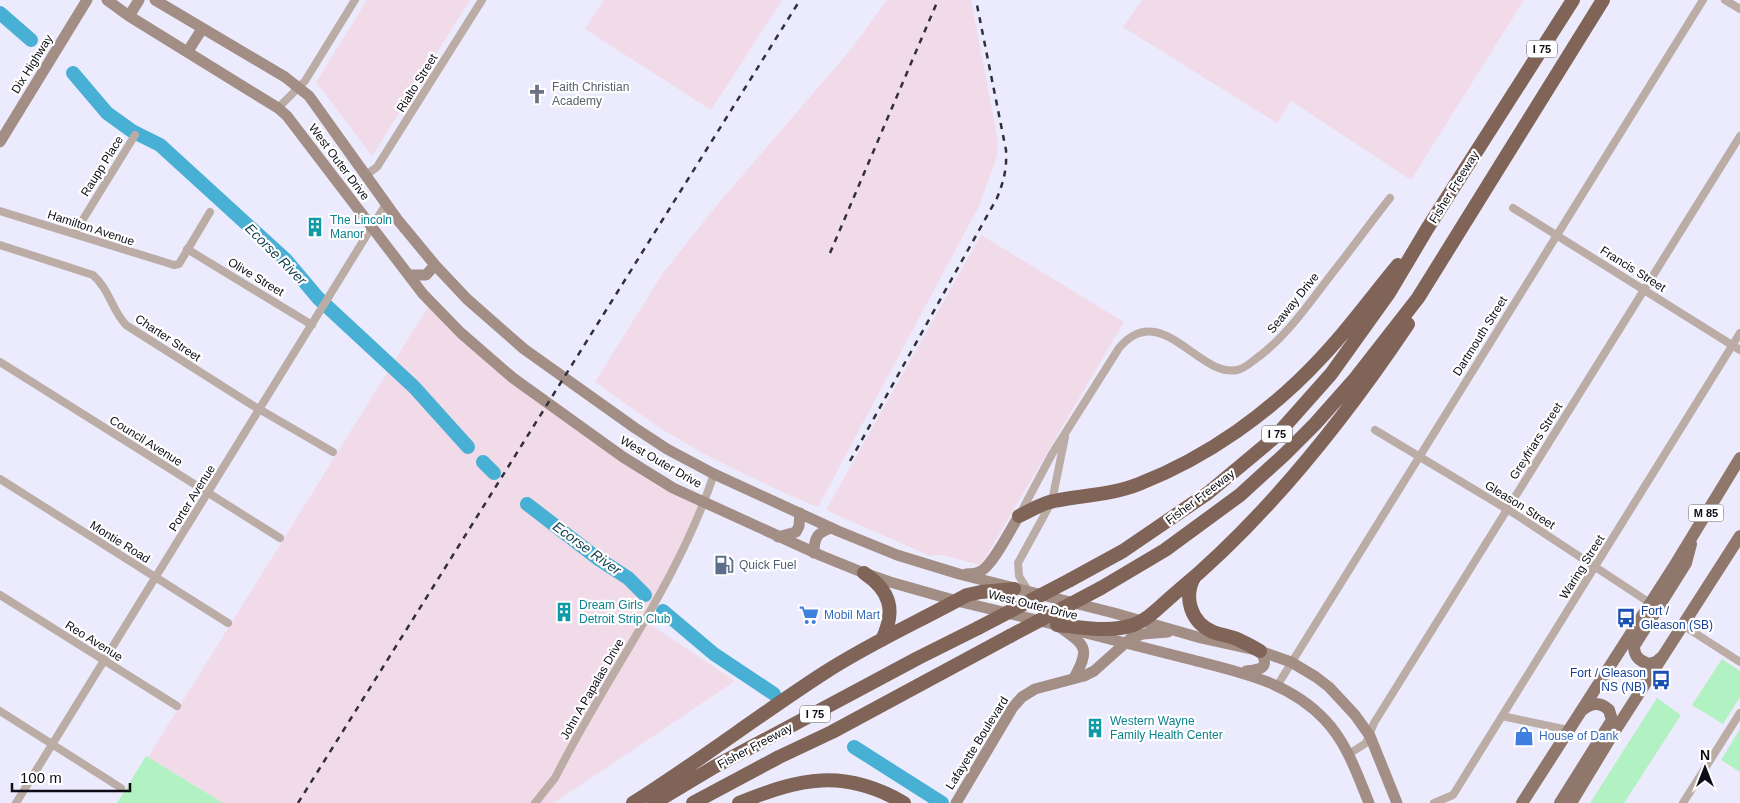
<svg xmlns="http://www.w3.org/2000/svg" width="1740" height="803" font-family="Helvetica,sans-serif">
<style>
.industrial{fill:#f2dbe8}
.green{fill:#b2f1c1}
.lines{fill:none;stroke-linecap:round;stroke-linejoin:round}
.river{stroke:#48b0d4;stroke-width:14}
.street{stroke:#bbada6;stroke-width:8}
.secondary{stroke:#a28e84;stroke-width:11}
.primary{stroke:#90776c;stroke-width:12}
.highway{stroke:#806457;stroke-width:14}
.rail{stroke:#312f3b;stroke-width:2.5;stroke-dasharray:6 6;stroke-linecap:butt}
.highway-bridge{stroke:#806457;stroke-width:14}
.labels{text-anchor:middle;stroke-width:4.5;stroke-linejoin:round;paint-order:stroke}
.shield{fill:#fff;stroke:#56565d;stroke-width:1}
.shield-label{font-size:11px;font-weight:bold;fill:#0e0d17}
.street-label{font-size:12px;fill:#0e0d17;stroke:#fff}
.worship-label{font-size:12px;fill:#5b616d;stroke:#fff;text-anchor:start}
.culture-label{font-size:12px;fill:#0d838f;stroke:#fff;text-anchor:start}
.service-label{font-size:12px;fill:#4e5e75;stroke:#fff;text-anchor:start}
.transit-label{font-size:12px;fill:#164399;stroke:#fff;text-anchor:start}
.shop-label{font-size:12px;fill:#366cbe;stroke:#fff;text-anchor:start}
.water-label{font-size:14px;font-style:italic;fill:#144251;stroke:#fff}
</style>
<rect width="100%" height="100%" fill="#eceafd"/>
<path class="industrial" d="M367 0H470L372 156 316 82Z
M604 0H782L711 110 585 29Z
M887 0H971L998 141 997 156 979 206 818 507 784 493 704 454 660 428 595 382 663 273 716 206 852 48Z
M1142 0H1524L1411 180 1291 101 1277 123 1123 27Z
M981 235 1124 322 981 565 942 555 930 556 826 510Z
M431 302 542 400 704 503 644 620 735 681 554 803H223L148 757Z"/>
<path class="green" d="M1722 659 1740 671V697L1723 724 1692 705Z
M1657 698 1681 715 1624 803H1590Z
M1740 729V772L1721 760Z
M146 756 148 757 223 803H117Z"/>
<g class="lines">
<path class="river" d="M0 13 31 40
M73 73 107 113 132 131 160 145 286 260 318 298 414 387 468 447
M483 462 494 473
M527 504 597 558 628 578 645 595
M663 611 714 654 774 694
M854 747 942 803"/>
<path class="street" d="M1725 0 1740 9
M278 108 305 81 355 0
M366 175 377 167 482 0
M1513 208 1740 350
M0 211 174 265 179 264 210 212
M74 234 135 135
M0 245 93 275C110 290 111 309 126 325L252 405 333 452
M187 249 312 325
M0 362 280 538
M1375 430 1515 514 1650 603
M0 479 228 623
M1020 514 1052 454 1119 348C1161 298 1199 378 1237 370 1243 369 1248 365 1253 361 1287 337 1309 303 1334 271 1353 247 1371 222 1390 198
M1029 592 1019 576 1018 563 1052 501 1065 437
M0 595 177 706
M1684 626 1740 662
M1277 686 1703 0
M0 711 121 788
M1502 716 1568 730
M1349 754 1366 743 1374 723 1740 136
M16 803 386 204
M535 803 555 778C606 676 678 583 714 474
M1434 803 1453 795 1740 333
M1683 803 1740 713"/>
<path class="secondary" d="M107 0 129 16 278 108 287 116 423 294 461 333 513 378 623 457 673 488 822 556 864 573 890 582 957 601 1065 627
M155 0 285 77 309 96 397 219 435 265 467 299 524 349 635 428 667 449 714 474 838 531 897 555 959 574 1114 613 1201 638 1260 651 1291 662 1316 677 1329 687 1355 715 1370 736 1397 803
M129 16 139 0
M188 51 202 29
M0 142 87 0
M410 275H426L435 265
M778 537 796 532 799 526 800 513
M814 553C814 538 817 532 832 528
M966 574C972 574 977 574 981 571 993 565 1011 528 1019 516
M1057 625C1084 645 1092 646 1074 678
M1082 632C1118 641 1153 650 1189 659 1238 672 1289 681 1325 720 1347 743 1357 774 1369 803
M1246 671C1260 670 1271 668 1260 651
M956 803 1013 707 1022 697 1035 689 1084 676 1094 671 1131 638 1143 634 1168 632"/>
<path class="primary" d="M1663 656 1656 662 1649 664C1640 661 1634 657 1634 646L1686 563 1691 544
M1522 803 1673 568 1740 458
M1560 803 1612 720 1609 710C1599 701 1591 703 1581 711
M1571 803 1611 737 1740 536"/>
<path class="highway" d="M1019 516C1030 511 1042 503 1054 501 1083 495 1111 495 1139 484 1208 457 1271 412 1321 358 1349 329 1372 296 1398 265
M864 573C891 591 896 611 882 640
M1195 576C1183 596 1190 622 1213 632 1221 635 1231 636 1239 640 1246 643 1253 647 1260 651
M1070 580 1123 551 1208 493 1275 437 1331 374 1389 293 1427 229 1573 0
M1101 588 1165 550 1240 495 1285 454 1315 424 1354 380 1418 298 1603 0
M1057 625C1082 627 1109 633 1133 625 1150 619 1164 602 1178 591 1268 516 1343 421 1408 324
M633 803C698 762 759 715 824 673 870 643 920 621 967 595L981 592 1014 589
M654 803 714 767 918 658 978 628
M693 803 779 757 832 732 1010 636
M739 803C800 778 844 768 904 803"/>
<path class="rail" d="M830 253 938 0
M850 461 997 198C1004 181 1007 168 1006 150L976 0
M298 803 800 0"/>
<path class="highway-bridge" d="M978 628 1070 580
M1010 636 1101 588"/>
</g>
<defs>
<symbol id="church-bare" viewBox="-9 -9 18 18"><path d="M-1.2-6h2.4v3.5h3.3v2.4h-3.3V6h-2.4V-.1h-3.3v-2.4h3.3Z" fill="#6b7280" stroke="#fff" stroke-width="2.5" paint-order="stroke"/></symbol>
<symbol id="building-bare" viewBox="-9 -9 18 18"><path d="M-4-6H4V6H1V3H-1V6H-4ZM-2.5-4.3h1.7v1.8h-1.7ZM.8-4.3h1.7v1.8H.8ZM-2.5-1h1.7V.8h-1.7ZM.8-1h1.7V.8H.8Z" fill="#0f9aa8" stroke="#fff" stroke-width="2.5" paint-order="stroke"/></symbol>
<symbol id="fuel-bare" viewBox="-9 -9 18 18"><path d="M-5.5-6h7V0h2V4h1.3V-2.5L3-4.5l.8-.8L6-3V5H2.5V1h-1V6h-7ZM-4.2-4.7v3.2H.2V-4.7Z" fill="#5c6f8a" stroke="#fff" stroke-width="2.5" paint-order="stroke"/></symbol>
<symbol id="supermarket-bare" viewBox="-9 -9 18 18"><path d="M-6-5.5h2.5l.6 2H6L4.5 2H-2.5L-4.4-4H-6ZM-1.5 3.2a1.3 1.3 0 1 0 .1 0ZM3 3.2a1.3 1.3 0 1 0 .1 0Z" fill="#3f7fe0" stroke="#fff" stroke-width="2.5" paint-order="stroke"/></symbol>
<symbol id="bus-bare" viewBox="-9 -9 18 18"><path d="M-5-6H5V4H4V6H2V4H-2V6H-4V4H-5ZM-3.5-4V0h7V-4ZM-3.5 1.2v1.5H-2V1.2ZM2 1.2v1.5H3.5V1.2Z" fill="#1a4fb4" stroke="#fff" stroke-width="2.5" paint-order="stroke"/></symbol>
<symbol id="shop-bare" viewBox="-9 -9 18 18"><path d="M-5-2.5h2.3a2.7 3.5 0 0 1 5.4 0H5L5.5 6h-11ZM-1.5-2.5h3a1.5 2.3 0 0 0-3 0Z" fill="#3f7fe0" stroke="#fff" stroke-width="2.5" paint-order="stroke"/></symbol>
</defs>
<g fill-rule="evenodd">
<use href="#church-bare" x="523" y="80" width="28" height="28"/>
<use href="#building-bare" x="301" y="213" width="28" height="28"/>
<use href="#fuel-bare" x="710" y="551" width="28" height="28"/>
<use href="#building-bare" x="550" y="598" width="28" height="28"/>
<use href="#supermarket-bare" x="795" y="601" width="28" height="28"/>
<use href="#bus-bare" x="1612" y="604" width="28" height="28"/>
<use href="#bus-bare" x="1647" y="666" width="28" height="28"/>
<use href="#building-bare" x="1081" y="714" width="28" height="28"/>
<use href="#shop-bare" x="1510" y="722" width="28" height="28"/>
</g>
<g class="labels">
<g class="shield">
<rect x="1527" y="40.5" width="30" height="17" rx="4"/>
<rect x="1262" y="425.5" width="30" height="17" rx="4"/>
<rect x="1688.5" y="504.5" width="35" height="17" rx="4"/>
<rect x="800" y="705.5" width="30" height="17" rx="4"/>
</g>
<g class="shield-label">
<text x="1542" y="53">I 75</text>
<text x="1277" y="438">I 75</text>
<text x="1706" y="517">M 85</text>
<text x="815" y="718">I 75</text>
</g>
<g class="street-label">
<text transform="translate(32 64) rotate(-58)" y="4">Dix Highway</text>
<text transform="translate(417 83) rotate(-58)" y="4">Rialto Street</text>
<text transform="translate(339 162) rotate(53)" y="4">West Outer Drive</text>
<text transform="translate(102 166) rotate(-58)" y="4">Raupp Place</text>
<text transform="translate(1454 187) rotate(-58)" y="4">Fisher Freeway</text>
<text transform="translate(91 228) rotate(18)" y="4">Hamilton Avenue</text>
<text transform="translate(1633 269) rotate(32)" y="4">Francis Street</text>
<text transform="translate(256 277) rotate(31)" y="4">Olive Street</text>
<text transform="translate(1293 303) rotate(-51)" y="4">Seaway Drive</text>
<text transform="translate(1480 336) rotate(-58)" y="4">Dartmouth Street</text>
<text transform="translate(168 338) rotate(33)" y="4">Charter Street</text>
<text transform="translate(146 441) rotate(32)" y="4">Council Avenue</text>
<text transform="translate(1536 441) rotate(-58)" y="4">Greyfriars Street</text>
<text transform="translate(661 462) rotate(30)" y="4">West Outer Drive</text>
<text transform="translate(1200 497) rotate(-37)" y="4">Fisher Freeway</text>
<text transform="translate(192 498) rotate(-58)" y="4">Porter Avenue</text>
<text transform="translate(1520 505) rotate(32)" y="4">Gleason Street</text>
<text transform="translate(120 542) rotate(32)" y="4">Montie Road</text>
<text transform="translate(1582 567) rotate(-58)" y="4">Waring Street</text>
<text transform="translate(1033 605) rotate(14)" y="4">West Outer Drive</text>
<text transform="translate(94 641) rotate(32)" y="4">Reo Avenue</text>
<text transform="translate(592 689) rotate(-60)" y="4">John A Papalas Drive</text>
<text transform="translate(977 743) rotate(-58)" y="4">Lafayette Boulevard</text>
<text transform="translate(755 746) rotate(-28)" y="4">Fisher Freeway</text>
</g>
<g class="worship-label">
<text x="552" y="91">Faith Christian<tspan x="552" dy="14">Academy</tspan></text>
</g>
<g class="culture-label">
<text x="330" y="224">The Lincoln<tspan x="330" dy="14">Manor</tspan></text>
<text x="579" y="609">Dream Girls<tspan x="579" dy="14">Detroit Strip Club</tspan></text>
<text x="1110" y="725">Western Wayne<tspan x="1110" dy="14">Family Health Center</tspan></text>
</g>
<g class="service-label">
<text x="739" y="569">Quick Fuel</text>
</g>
<g class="transit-label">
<text x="1641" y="615">Fort /<tspan x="1641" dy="14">Gleason (SB)</tspan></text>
<text x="1646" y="677" text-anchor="end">Fort / Gleason<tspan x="1646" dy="14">NS (NB)</tspan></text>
</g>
<g class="shop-label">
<text x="824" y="619">Mobil Mart</text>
<text x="1539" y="740">House of Dank</text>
</g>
<g class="water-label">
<text transform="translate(276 254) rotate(45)" y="5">Ecorse River</text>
<text transform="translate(587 548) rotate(36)" y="5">Ecorse River</text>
</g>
</g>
<g transform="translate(1705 768)" stroke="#ffffff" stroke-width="4" paint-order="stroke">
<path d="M0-4L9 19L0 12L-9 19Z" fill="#0e0d17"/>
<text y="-8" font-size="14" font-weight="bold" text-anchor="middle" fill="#0e0d17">N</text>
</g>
<path d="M12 783v8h118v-8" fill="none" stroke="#0e0d17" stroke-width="2.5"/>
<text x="20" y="783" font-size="15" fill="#0e0d17" stroke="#ffffff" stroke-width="4" paint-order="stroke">100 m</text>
</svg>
